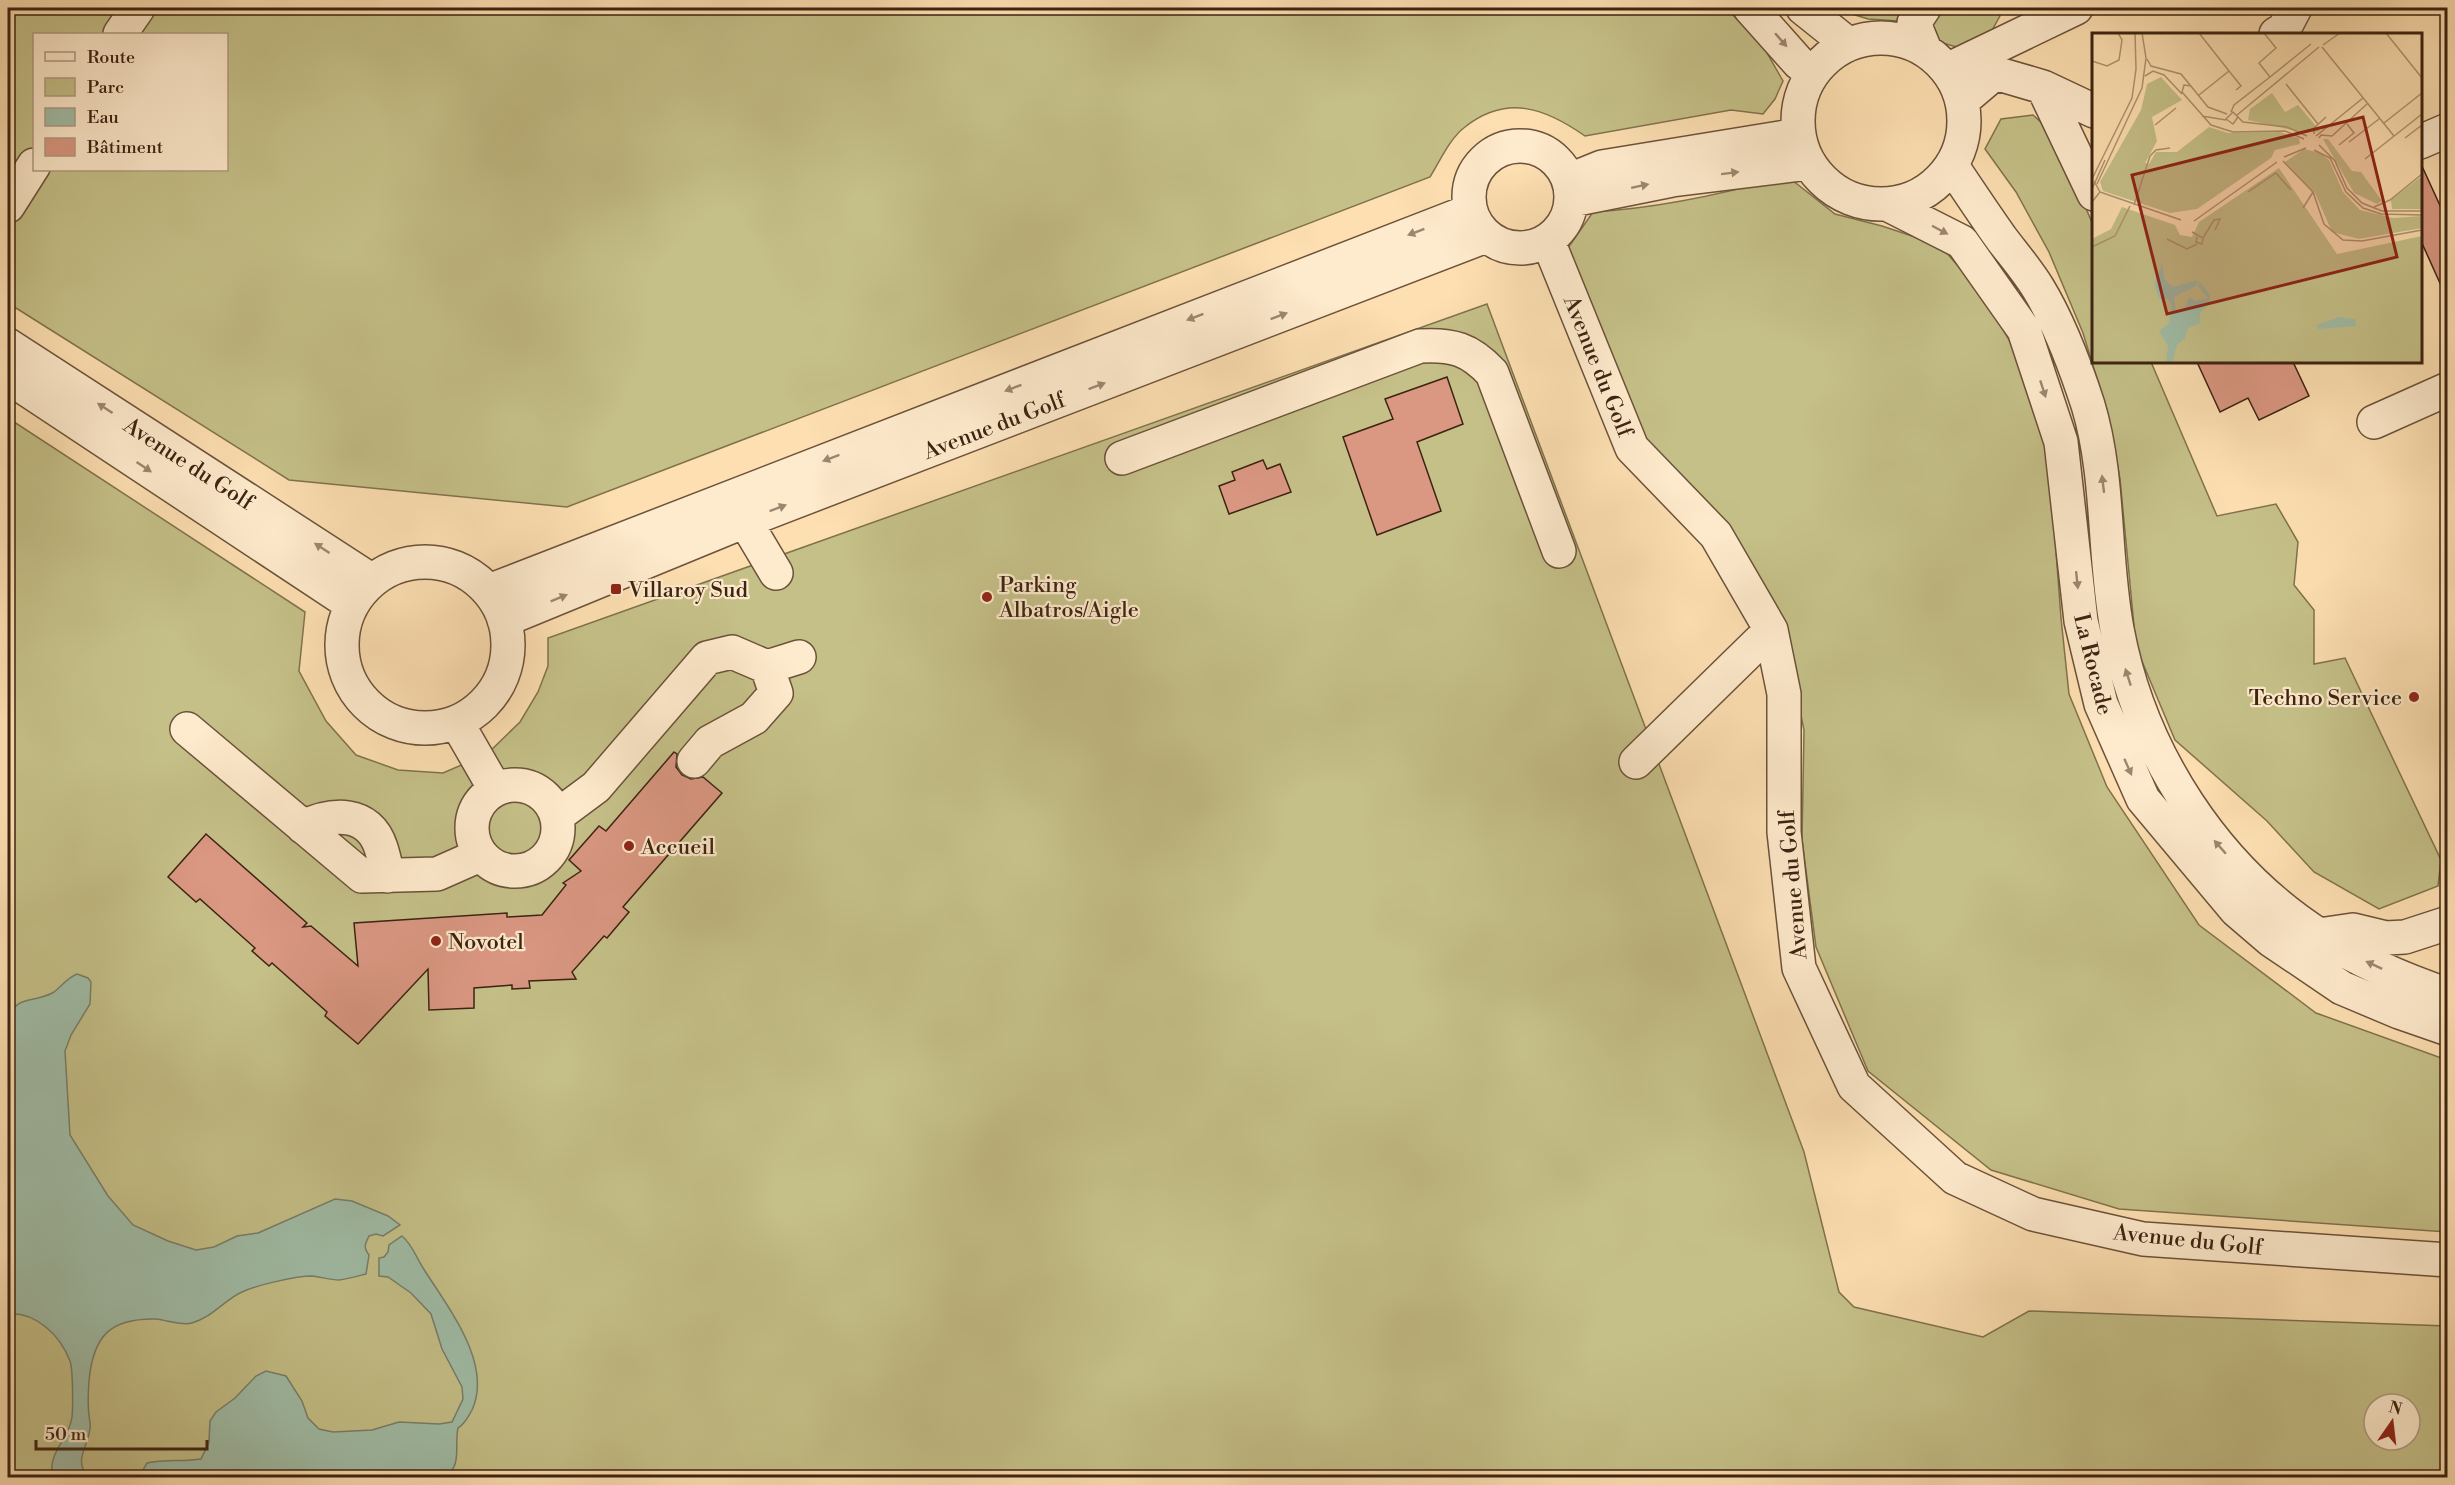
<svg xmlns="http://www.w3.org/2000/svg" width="2455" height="1485" font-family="'Libre Bodoni',serif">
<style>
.green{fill:#c5c088;stroke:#80724d;stroke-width:1.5;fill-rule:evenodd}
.water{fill:#a0bda7;stroke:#787f6b;stroke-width:1.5}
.building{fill:#da9782;stroke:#3c2312;stroke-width:1.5}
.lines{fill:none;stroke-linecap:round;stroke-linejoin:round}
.minor-casing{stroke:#6c523a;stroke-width:36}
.minor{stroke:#feeacc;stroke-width:33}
.oneway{fill:#9d866f}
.poi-dot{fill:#8f2418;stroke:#feeacc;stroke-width:2}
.labels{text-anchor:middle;stroke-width:4.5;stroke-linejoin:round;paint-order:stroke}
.street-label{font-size:22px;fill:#3c2312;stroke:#feeacc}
.poi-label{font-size:22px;fill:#3c2312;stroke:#feeacc;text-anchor:start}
.inset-road{fill:none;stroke:#b09471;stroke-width:1.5}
.view{fill:#8f2418;fill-opacity:0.15;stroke:#8f2418;stroke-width:3}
.inset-edge{fill:none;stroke:#3c2312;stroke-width:3}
</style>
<rect width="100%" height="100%" fill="#fddfb1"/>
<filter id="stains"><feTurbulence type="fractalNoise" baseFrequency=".00333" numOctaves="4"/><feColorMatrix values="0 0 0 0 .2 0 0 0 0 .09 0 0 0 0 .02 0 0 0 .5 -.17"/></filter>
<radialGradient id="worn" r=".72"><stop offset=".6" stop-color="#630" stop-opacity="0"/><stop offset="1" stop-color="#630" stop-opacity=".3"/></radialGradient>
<path class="green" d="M8 8H1726L1763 46 1783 81 1775 99 1763 114 1731 110 1585 136C1545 108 1507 94 1465 127 1450 138 1440 161 1430 177L567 507 289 480 8 303ZM34 34H226V170H34Z
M1833 8H1998L2000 16 1991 32 1960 48 1939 42 1898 21 1868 19Z
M2033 115 2055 135 2093 225 2094 362H2151L2217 516 2276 504 2298 542 2294 585 2314 610V664L2345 658 2441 860 2438 886 2379 909 2314 872 2267 821 2175 740 2136 647 2120 479 2108 415 2083 333 2049 252 2016 192 1985 149 2001 119Z
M1787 176 1835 214 1882 226 1918 238 1944 250 1981 292 2015 350 2049 459 2061 618 2069 694 2107 787 2199 925 2316 1013 2447 1060V1232L2119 1209 1991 1170 1868 1071 1816 947 1802 840 1804 730 1785 637 1739 552 1669 463 1665 464 1627 417 1563 255 1593 212C1658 208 1724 194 1787 176Z
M1487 304 1804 1152 1839 1292 1854 1307 1983 1337 2029 1311 2447 1326V1477H8V418L305 612 299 671 326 721 356 755 398 770 443 773 487 754 520 722 538 692 548 666V638ZM2374 1404H2410V1440H2374Z"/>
<path class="water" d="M77 974 88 978 91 982 90 1004 71 1035 65 1051 70 1135 108 1196 133 1225 168 1241 196 1250 214 1247 237 1236 258 1233 335 1199 352 1201 388 1216 400 1225 383 1236 376 1234 369 1236C365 1244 363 1247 369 1255L366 1274C358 1276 348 1279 339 1280 331 1280 321 1277 312 1276 296 1276 257 1285 242 1292 224 1300 213 1317 192 1323 181 1326 167 1320 156 1319 109 1318 93 1337 89 1381 88 1395 87 1408 90 1422 93 1442 71 1458 88 1477L52 1478C48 1450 69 1440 72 1417 73 1408 73 1369 70 1361 60 1335 36 1312 8 1314V1020C16 993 35 1004 54 992 62 986 67 978 77 974Z
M402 1236C413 1245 417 1260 425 1271 449 1309 493 1364 472 1410 468 1417 465 1424 458 1428 454 1446 463 1466 444 1478L139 1477 147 1463C165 1459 183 1462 201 1459L209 1442 210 1421 216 1412 235 1398 256 1376 266 1371 286 1376 302 1401 308 1418 319 1429 333 1432 372 1430 399 1422 439 1424 452 1422 463 1399 462 1387 442 1349 431 1314 411 1293 388 1277 379 1276V1258L384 1257 388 1252 389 1245Z"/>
<path class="building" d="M2421 164 2448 223V301L2421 241Z
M2197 362H2293L2309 396 2259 420 2248 398 2220 412Z
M1447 377 1463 424 1417 442 1441 511 1377 535 1343 437 1393 419 1385 399Z
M1263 460 1267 469 1280 464 1291 492 1229 514 1219 486 1235 480 1232 472Z
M674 752 677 754 676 767 682 775 691 779 703 777 722 793 623 907 629 912 607 938 604 936 572 972 576 979 529 981 530 988 512 989V985L474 988V1008L429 1010 428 969 358 1044 325 1016 327 1012 272 963 269 966 252 951 255 948 200 899 196 902 168 877 206 834 307 923 303 927 311 926 358 966 354 923 507 913V917L542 915 566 885 563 883 581 871 569 860 599 826 606 831Z"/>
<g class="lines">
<defs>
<path id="minor" d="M1750 8 1799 63 1812 73
M1803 8 1848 44
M1924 8 1914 23 1925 50
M120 34 138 8
M2276 34 2284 29 2295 8
M1798 121a83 83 0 1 1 166 0a83 83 0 1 1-166 0Z
M1947 70 2076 8
M2043 87 2094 194
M1962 101 1995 73 2043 87 2094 111
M2420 142 2448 130
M1469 197a51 51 0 1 1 102 0a51 51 0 1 1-102 0Z
M1952 166C1968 190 1984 214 2001 238 2013 254 2027 270 2038 288 2060 324 2075 365 2088 405 2110 478 2103 555 2117 629 2140 753 2215 869 2322 937 2361 962 2404 980 2448 995
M1570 180 1602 167 1798 135
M1572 200 1672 180 1809 163
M1887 204 1962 242 2024 330 2061 442 2081 621 2101 704 2143 799 2236 910 2271 940 2342 988 2399 1012 2448 1029
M8 206 34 165
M1548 241 1632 448 1716 535 1771 630 1784 694V832L1799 968 1854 1086 1955 1178 2033 1214 2143 1239 2448 1260
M8 345 371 580
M8 377 351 604
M2374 422 2448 389
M1122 458 1420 346C1452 344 1470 349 1492 373L1559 551
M745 521 776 573
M342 645a83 83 0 1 1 166 0a83 83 0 1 1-166 0Z
M489 591 1470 211
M504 620 745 521 1486 236
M767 667 799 657
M457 723 495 789
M187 729 362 876 437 874 480 855
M1636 762 1771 630
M472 828a43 43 0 1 1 86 0a43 43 0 1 1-86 0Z
M557 816 596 787 707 658 732 652 767 667 776 693 754 718 710 742 694 761
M303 827C332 813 369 810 381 848 384 857 386 867 388 876
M2319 935 2353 930 2386 938 2405 937 2448 923"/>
</defs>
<use href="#minor" class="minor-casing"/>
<use href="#minor" class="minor"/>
</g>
<defs><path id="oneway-solid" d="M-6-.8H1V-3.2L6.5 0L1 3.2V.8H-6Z" transform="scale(1.5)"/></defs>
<g class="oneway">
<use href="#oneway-solid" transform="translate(1781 40) rotate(49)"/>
<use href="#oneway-solid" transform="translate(1730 173) rotate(-7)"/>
<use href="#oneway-solid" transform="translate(1640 186) rotate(-12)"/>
<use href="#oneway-solid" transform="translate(1940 230) rotate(28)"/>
<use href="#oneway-solid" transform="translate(1416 232) rotate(159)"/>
<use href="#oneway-solid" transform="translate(1279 316) rotate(-21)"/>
<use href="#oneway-solid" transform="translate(1195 317) rotate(159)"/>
<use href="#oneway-solid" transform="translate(1097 386) rotate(-21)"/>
<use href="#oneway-solid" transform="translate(1013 388) rotate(159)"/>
<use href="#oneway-solid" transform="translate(2043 389) rotate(72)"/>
<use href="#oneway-solid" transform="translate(105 408) rotate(-147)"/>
<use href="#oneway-solid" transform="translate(831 458) rotate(159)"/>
<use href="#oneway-solid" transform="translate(144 467) rotate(34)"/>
<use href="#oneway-solid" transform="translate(2103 484) rotate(-97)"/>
<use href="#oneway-solid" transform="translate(778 508) rotate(-21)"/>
<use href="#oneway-solid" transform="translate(322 548) rotate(-147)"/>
<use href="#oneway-solid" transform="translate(2077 580) rotate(84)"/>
<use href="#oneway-solid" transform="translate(559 598) rotate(-22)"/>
<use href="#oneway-solid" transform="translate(2128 677) rotate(-108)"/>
<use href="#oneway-solid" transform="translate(2128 767) rotate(66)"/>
<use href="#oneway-solid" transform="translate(2220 847) rotate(-131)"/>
<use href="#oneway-solid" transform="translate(2374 965) rotate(-155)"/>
</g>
<g class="poi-dot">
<rect x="610" y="583" width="12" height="12" rx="3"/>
<circle cx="987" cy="597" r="6"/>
<circle cx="2414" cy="697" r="6"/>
<circle cx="629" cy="846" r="6"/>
<circle cx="436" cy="941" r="6"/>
</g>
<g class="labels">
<g class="street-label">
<text transform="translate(1599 366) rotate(68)" y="8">Avenue du Golf</text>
<text transform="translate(994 425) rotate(-21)" y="8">Avenue du Golf</text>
<text transform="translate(189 463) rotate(33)" y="8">Avenue du Golf</text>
<text transform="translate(2094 664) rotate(76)" y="8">La Rocade</text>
<text transform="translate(1792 885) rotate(-95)" y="8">Avenue du Golf</text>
<text transform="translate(2188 1239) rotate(6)" y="8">Avenue du Golf</text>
</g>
<g class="poi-label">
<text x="999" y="592">Parking<tspan x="999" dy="25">Albatros/Aigle</tspan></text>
<text x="628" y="597">Villaroy Sud</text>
<text x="2402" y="705" text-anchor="end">Techno Service</text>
<text x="641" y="854">Accueil</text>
<text x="448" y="949">Novotel</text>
</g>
</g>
<g transform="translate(2092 33)">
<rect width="330" height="330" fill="#fddfb1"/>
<path d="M69 44 90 67 60 84 65 108 53 130 57 131 64 119H85L117 94 136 100 188 99 207 105 208 111 183 117 179 125 105 176 78 180 11 158 8 149 49 77 55 51ZM180 60 193 79 206 72 228 98 212 100 156 87 158 76ZM231 106H236L260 138 269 139 290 168 285 171 262 160ZM212 116 228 120 237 127 251 159 268 177 301 185 330 183V195L267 206 240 199 223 160 193 129ZM187 135 245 221 330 203V330H0V206L19 196 30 174 83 192 88 202 100 204 107 189ZM330 143V176H300L299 167Z" fill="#c5c088"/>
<path d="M70 231 73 247 81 254 106 247 104 253 82 264 84 279 93 274 97 264 104 268 116 265 106 253 107 248 118 262 117 270 108 280V290L96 295 93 306 85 312 80 330 74 328 76 313 67 298 77 290 80 273 76 266H67L62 250ZM247 284 263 286 264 293 226 296 225 292Z" fill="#a0bda7"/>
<path class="inset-road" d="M107 0 137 38M172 0 184 15 167 30 178 44 219 11M294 0 330 45M231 12 248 0M230 14 302 103M55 26 59 33 89 41 116 74 135 81M0 28 15 33 27 27 30 7 26 0M53 43 61 38 72 42 90 61M194 51 226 91M99 53 92 52 90 59 119 92 141 99 193 98 212 106M107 62 137 38 149 53 144 57M139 79 142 72 178 44M145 82 227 14M110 83 134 87M146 84 141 91 134 86 141 79 151 89 195 94 215 103M292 90 330 60M63 92 84 75M222 101V95L234 84M224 103 271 65M227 105 229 102 240 103 275 71M313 105 330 92M257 109 287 86M227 112 243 128 255 155 270 170 290 178H330M247 112 262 100 255 91M222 117 238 125 254 159 271 175 289 181 330 182M192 124 214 115M273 126 330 81M191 128 221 159 232 191 251 207 270 208 330 197M0 146 40 65 44 36 43 0M5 151 50 55 54 25 50 0M0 156 13 127M8 159 89 187M156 159 184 140 199 157M0 169 8 159 2 148M42 172 58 123 64 117 78 115M282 174 298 167 330 141M211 175 221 159M102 188 185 129M100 199 111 205 110 211 104 209 105 204M111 205 122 187 128 186 123 197M75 206 95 216 105 211M0 214 23 203 38 173"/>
<path class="view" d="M271 84 305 224 75 281 40 142Z"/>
<rect width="330" height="330" class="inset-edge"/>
</g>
<rect width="2455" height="1485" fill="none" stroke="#fddfb1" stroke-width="30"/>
<rect x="9" y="9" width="2437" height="1467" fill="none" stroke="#3c2312" stroke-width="3"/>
<rect x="15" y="15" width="2425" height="1455" fill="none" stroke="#3c2312" stroke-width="1.5"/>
<rect x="33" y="33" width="195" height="138" fill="#feeacc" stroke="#b09a82" stroke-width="1.5"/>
<rect x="45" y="52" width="30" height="9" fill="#feeacc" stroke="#b09a82" stroke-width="1.5"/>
<text x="87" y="63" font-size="18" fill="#3c2312">Route</text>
<rect x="45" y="78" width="30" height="18" fill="#c5c088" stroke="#b09a82" stroke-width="1.5"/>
<text x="87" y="93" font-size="18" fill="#3c2312">Parc</text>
<rect x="45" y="108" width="30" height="18" fill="#a0bda7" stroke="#b09a82" stroke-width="1.5"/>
<text x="87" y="123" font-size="18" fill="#3c2312">Eau</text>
<rect x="45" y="138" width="30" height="18" fill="#da9782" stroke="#b09a82" stroke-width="1.5"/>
<text x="87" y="153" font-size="18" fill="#3c2312">Bâtiment</text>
<g transform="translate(2392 1422) rotate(14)"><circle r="28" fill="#feeacc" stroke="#b09a82" stroke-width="1.5"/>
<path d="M0-4.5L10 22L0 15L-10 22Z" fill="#8f2418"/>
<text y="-9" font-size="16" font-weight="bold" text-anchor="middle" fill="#3c2312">N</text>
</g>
<path d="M36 1440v9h171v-9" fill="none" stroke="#3c2312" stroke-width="3"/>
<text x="45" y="1440" font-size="18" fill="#3c2312" stroke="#feeacc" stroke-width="4.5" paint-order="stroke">50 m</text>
<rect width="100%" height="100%" filter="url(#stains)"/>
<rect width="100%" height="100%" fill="url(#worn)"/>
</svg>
